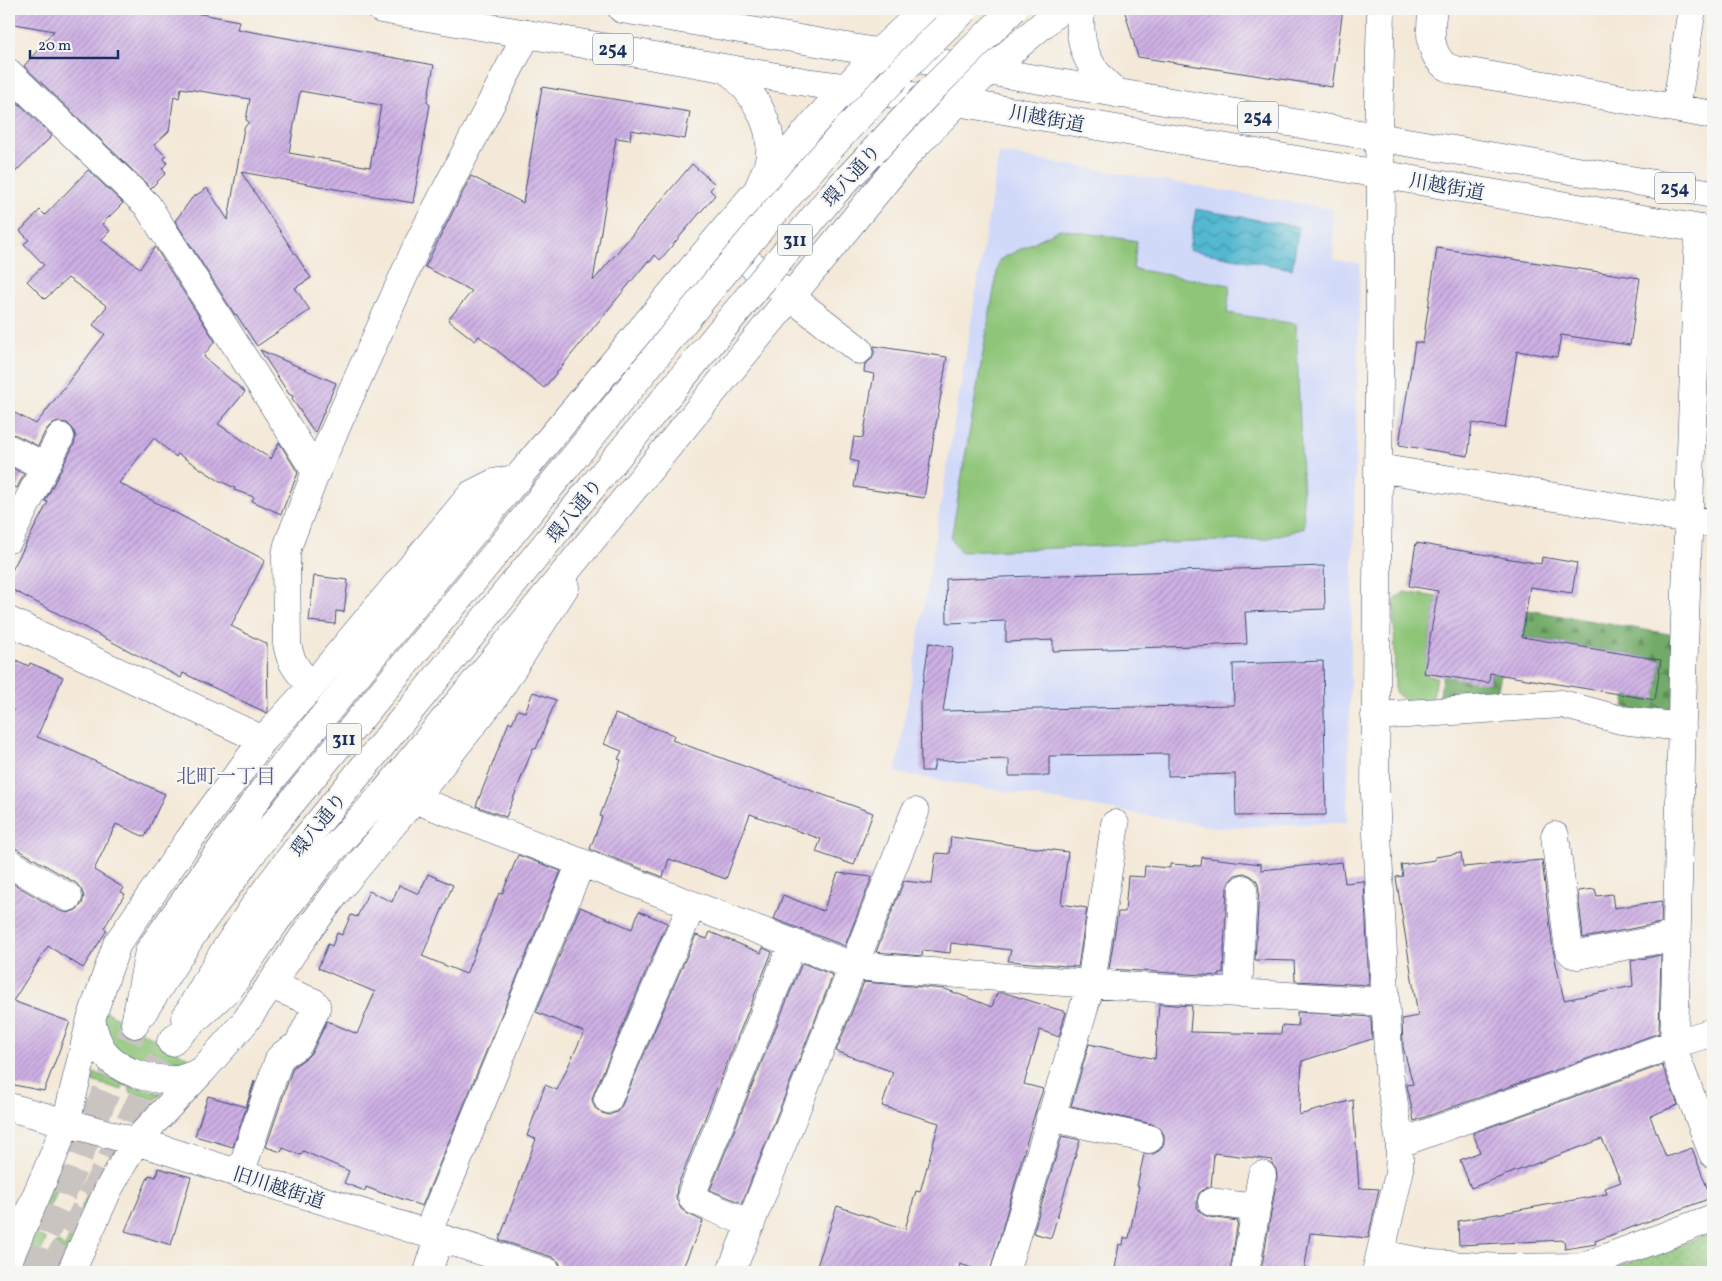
<svg xmlns="http://www.w3.org/2000/svg" width="1722" height="1281" font-family="Vollkorn,'Noto Serif JP',serif">
<style>
.built{fill:#d1d9f9}
.grass{fill:#8ec578;stroke:#547a6b}
.forest{fill:url(#forest-firs);stroke:#466c63}
.park{fill:url(#park-dots);stroke:#547a6b}
.water{fill:url(#water-waves);stroke:#367497}
.building{fill:url(#building-hatch);fill-rule:evenodd}
.lines{fill:none;stroke-linecap:round;stroke-linejoin:round}
.major-tunnel{stroke:#c9c4c0;stroke-width:28;stroke-dasharray:28 14;stroke-linecap:butt}
.minor-casing{stroke:#3c4b70;stroke-width:29}
.major-casing{stroke:#3c4b70;stroke-width:29}
.highway-casing{stroke:#3c4b70;stroke-width:29}
.minor{stroke:#fff;stroke-width:28}
.major{stroke:#fff;stroke-width:28}
.highway{stroke:#fff;stroke-width:28}
.major-bridge-casing{stroke:#3c4b70;stroke-width:29;stroke-linecap:butt}
.major-bridge{stroke:#fff;stroke-width:28}
.labels{text-anchor:middle;stroke-width:4.5;stroke-linejoin:round;paint-order:stroke}
.shield{fill:#f6f6f2;stroke:#5d6b8a;stroke-width:1}
.shield-label{font-size:18px;font-weight:bold;fill:#1b2f5e}
.street-label{font-size:19px;fill:#1b2f5e;stroke:#f6f6f2}
.neighbourhood-label{font-size:20px;fill:#5a5c8d;stroke:#f6f6f2}
</style>
<defs>
<pattern id="forest-firs" width="22" height="20" patternUnits="userSpaceOnUse" patternTransform="scale(1.25)"><rect width="22" height="20" fill="#72aa68"/><path d="M5 1l3.5 6h-7zM16 11l3.5 6h-7z" fill="#5d8b59"/></pattern>
<pattern id="park-dots" width="8" height="8" patternUnits="userSpaceOnUse" patternTransform="scale(1.25)"><rect width="8" height="8" fill="#8ec578"/><path d="M2 2h.1M6 6h.1" fill="none" stroke="#73a066" stroke-width="1.8" stroke-linecap="round"/></pattern>
<pattern id="water-waves" width="16" height="10" patternUnits="userSpaceOnUse" patternTransform="scale(1.25)"><rect width="16" height="10" fill="#52b8d0"/><path d="M0 5q4-4 8 0t8 0" fill="none" stroke="#4396ac"/></pattern>
<pattern id="building-hatch" width="6" height="6" patternUnits="userSpaceOnUse" patternTransform="scale(1.25)"><rect width="6" height="6" fill="#cfb1e5"/><path d="M-1 1l2-2M0 6l6-6M5 7l2-2" fill="none" stroke="#a790bd"/></pattern>
</defs>
<rect width="100%" height="100%" fill="#f6f6f2"/>
<filter id="ink" filterUnits="userSpaceOnUse"><feTurbulence type="fractalNoise" baseFrequency=".02" numOctaves="2"/><feDisplacementMap in="SourceGraphic" scale="10" xChannelSelector="R" yChannelSelector="G"/><feConvolveMatrix kernelMatrix="1 2 1 2 8 2 1 2 1" color-interpolation-filters="sRGB"/></filter>
<filter id="wash" filterUnits="userSpaceOnUse"><feTurbulence type="fractalNoise" baseFrequency=".0096" numOctaves="4" result="noise"/><feDisplacementMap in="SourceGraphic" scale="20" xChannelSelector="R" yChannelSelector="G"/><feGaussianBlur stdDeviation="1.12" result="paint"/><feColorMatrix in="noise" values="0 0 0 0 0 0 0 0 0 0 0 0 0 0 0 0 0 1.4 0 .05"/><feComposite in="paint" operator="in"/></filter>
<g filter="url(#wash)">
<rect width="100%" height="100%" fill="#f4e9d8"/>
<path class="built" d="M999 153 1333 209 1334 260 1360 263 1347 822 1220 828 896 773Z"/>
<path class="grass" d="M1060 229 1137 241 1133 269 1230 285 1227 313 1296 324 1304 528 1265 539 961 552 951 539 999 260Z
M1404 592 1437 597 1424 675 1437 677 1432 701 1408 703 1395 692 1394 601Z
M105 1011 196 1062 182 1071 128 1060 114 1049 103 1017Z
M95 1073 162 1094 155 1100 129 1092 130 1087 123 1085 122 1090 92 1081Z
M59 1170 65 1172 37 1235 46 1239C43 1253 32 1261 24 1272H16Z
M93 1181 99 1183 62 1272H37L57 1242 65 1247Z"/>
<path class="forest" d="M1456 598 1675 635 1673 705 1657 717 1624 707 1626 696 1654 700 1661 660 1451 625Z
M1444 665 1489 683 1490 673 1501 675 1497 693 1439 701Z"/>
<path class="park" d="M1713 1233V1272H1602Z"/>
<path class="water" d="M1196 209 1299 227 1292 269 1189 250Z"/>
<g id="blocks">
<path class="building" d="M9 9H174L239 21 237 29 434 65 427 102 430 105 413 203 241 172 311 278 295 288 310 310 257 346 236 314 235 315 175 221 192 198 207 188 228 220 244 128 249 122 246 120 250 99 181 88 179 98 174 96 169 131 154 145 166 156 164 159 167 163 162 169 166 173 151 188 24 66 54 31 9 23ZM300 91 381 105 370 167 289 153Z
M1124 9H1343L1332 87 1138 57Z
M542 87 690 112 685 139 631 130 630 140 616 138 593 281 692 164 715 184 710 190 715 195 660 260 655 255 650 262 648 261 544 388 479 336 475 341 448 320 472 291 425 267 471 176 523 203Z
M9 94 52 136 9 178Z
M88 170 123 203 102 224 110 231 101 240 140 268 155 247 215 341 204 355 205 358 245 392 218 424 271 459 279 442 298 473 281 514 252 501 254 497 234 490 235 488 218 480 178 454 176 457 154 438 119 483 265 560 231 626 267 644 268 711 267 713 183 673 181 678 9 588V576L48 502 45 501 74 444 76 437 73 429 67 423 59 422 52 424 46 430 38 446 16 435 9 434V410L36 424 105 334 93 325 107 306 68 278 45 299 27 281 44 265 24 244 29 240 20 231 40 210 45 215Z
M1437 248 1640 278 1630 345 1561 335 1557 357 1517 351 1505 428 1472 423 1468 456 1399 445 1415 342 1423 343Z
M874 346 947 357 924 498 854 487 858 462 850 460 854 437 863 438 874 374 864 372 865 364 872 359 874 353Z
M260 350 336 383 315 433 292 399 293 396 289 394Z
M9 466 24 474 17 488 9 484Z
M1416 543 1541 564 1542 557 1577 563 1572 593 1530 587 1522 637 1661 660 1655 700 1490 673 1489 683 1424 673 1438 591 1409 586Z
M1324 566 1325 609 1245 612 1247 644 1053 651V640L1006 642V621L947 623 946 579Z
M314 576 348 580 344 612 336 611 335 624 309 621Z
M929 643 953 647 943 711 1234 705 1233 664 1323 661 1326 815 1236 816 1235 774 1168 776V754L1049 756V776H1009V759L935 761 933 771H921L920 703Z
M9 657 29 666 30 663 63 677 37 737 75 752 165 794 145 837 116 824 94 870 124 888 121 892 125 894 104 928 107 930 83 968 48 946 13 1001 70 1022 44 1091 9 1084V881L60 911 68 913 76 910 82 904 84 896 81 889 76 883 17 849 9 847V723L13 710 9 708Z
M533 692 556 700 536 749 533 748 506 817 476 806 509 722 512 723 518 710 525 712Z
M615 714 674 735 672 740 873 813 854 865 816 852 821 839 750 814 726 879 669 859 663 877 590 849 602 817 600 816 621 760 618 759 622 751 604 744Z
M951 837 1068 852 1061 904 1087 908 1078 967 1008 961 1011 950 951 943 950 953 923 950 922 956 876 952 904 881 932 884 936 853 949 854Z
M1461 853 1463 867 1542 860 1553 950 1564 1000 1633 986 1631 961 1661 955 1659 1033 1414 1121 1407 1085 1413 1084 1403 1047 1402 1019 1418 1016 1396 877 1403 876 1401 865 1435 860V857Z
M518 855 561 871 422 1206 385 1193 384 1194 366 1187 365 1191 344 1183 349 1171 303 1151 301 1155 283 1148 281 1152 266 1147 293 1067 306 1058 312 1052 327 1021 357 1034 375 992 318 968 328 944 332 946 337 933 342 935 351 915 357 917 369 891 392 902 399 885 419 894 428 874 453 885 422 956 466 974 499 893 502 894Z
M1202 857 1261 864V870L1342 862 1345 883 1364 881 1369 985 1295 981 1294 961 1255 960 1259 889 1257 881 1251 876 1244 873 1235 875 1230 881 1227 888 1223 973H1220V976L1109 969 1118 912H1125L1128 876 1144 877 1145 866 1170 868V864L1201 866Z
M838 873 872 877 845 946 774 919 783 895 823 911Z
M1595 889 1597 896 1612 894 1614 908 1662 901 1661 923 1583 938 1578 891Z
M580 907 632 929 639 911 667 923 594 1093 592 1100 595 1108 602 1113 609 1115 617 1112 622 1105 696 935 707 939 710 932 761 953 763 948 772 952 677 1187 676 1198 681 1209 688 1214 703 1221 681 1272H562L559 1262 552 1257 499 1240 536 1139 527 1136 545 1085 557 1090 584 1032 536 1012Z
M802 963 833 975 742 1203 710 1190Z
M864 982 945 989 992 1007 997 993H1005L1066 1012 1059 1037 1040 1030 1024 1084 1043 1089 1035 1113 990 1272H983L960 1264 958 1272H815L837 1206 905 1229 916 1191 920 1192 939 1123 882 1106 893 1072 836 1051Z
M1159 1004 1192 1006 1190 1032 1281 1034 1282 1025 1298 1026 1297 1012 1371 1017 1372 1039 1302 1061 1299 1115 1353 1100 1359 1188 1379 1189 1368 1238 1310 1233 1304 1272H1261L1277 1178 1276 1169 1272 1164 1273 1160 1214 1153 1211 1187 1206 1188 1199 1193 1197 1200V1207L1202 1214 1209 1217 1238 1221 1230 1272H1130L1115 1269 1119 1244 1123 1245 1124 1238H1129L1139 1186H1137L1144 1154H1153L1160 1150 1164 1143V1135L1160 1128 1152 1124 1071 1106 1089 1044 1155 1059Z
M1662 1065 1678 1105 1650 1116 1666 1157 1692 1148 1711 1198 1595 1241 1596 1244 1565 1249 1564 1240 1459 1245 1458 1221 1607 1194 1605 1188 1621 1182 1602 1139 1471 1188 1460 1160 1480 1152 1473 1133Z
M254 1081 255 1082 233 1147 195 1136 208 1096 246 1107Z
M1062 1136 1080 1140 1051 1238 1033 1233Z
M158 1168 191 1177 171 1245 125 1231 149 1175 156 1177Z"/>
</g>
</g>
<g filter="url(#ink)">
<use href="#blocks" fill-opacity="0" stroke="#3c4b70" stroke-width="1"/>
<g class="lines">
<path class="major-tunnel" d="M29 1272 135 1024
M53 1272 171 1042"/>
<defs>
<path id="minor" d="M1433 9C1430 26 1428 52 1444 65 1451 71 1466 72 1475 73L1713 115
M9 73 147 205 316 472
M1676 108 1692 9
M1699 229 1683 676 1674 1044 1676 1057 1713 1154
M791 297 859 350
M9 449 45 466
M1378 468 1713 523
M9 539 60 437
M9 621 263 740
M312 686C298 672 290 663 287 643L286 554 288 545 316 472 417 246 527 34
M1375 716 1562 704 1621 720 1682 727
M414 799 853 966 1091 984 1385 1002
M1555 836 1569 950 1573 954 1578 955 1677 936
M9 863 68 897
M1238 993 1243 889
M91 1019C94 1032 97 1044 106 1055 120 1072 151 1080 173 1080 183 1080 193 1075 202 1071
M608 1099 692 905
M9 1107 159 1148 547 1272
M1050 1117 1149 1139
M1400 1143 1674 1044 1713 1032
M240 1174 279 1059 284 1054 298 1045 316 1009V1005L313 1002 270 985
M1212 1202 1256 1208
M751 1224 694 1200 692 1197V1193L793 943
M427 1234 581 863
M1381 1254 1432 1264 1502 1268 1581 1267 1713 1218
M9 1259 52 1159 66 1123 91 1019 117 944 189 840 263 740 312 686 472 494 494 483 519 478
M71 1272 108 1190 135 1142 202 1071 245 1022 304 936 339 889 414 799 493 699 565 587
M428 1272 439 1238
M731 1272 915 812
M1005 1272 1091 984 1115 824
M1245 1272 1262 1175
M1376 1272 1399 1174 1400 1143 1389 1072 1375 794 1381 175 1378 137 1381 9"/>
<path id="major" d="M721 239 784 292
M143 1012 193 934 269 830 567 466
M185 1018 223 953 259 899 297 849 593 486
M135 1024 149 951 264 789 543 447 813 124 879 52 925 9
M171 1042 231 986 275 922 323 860 385 792 911 150 987 72 1061 9"/>
<path id="highway" d="M381 9 811 83 957 102 1713 231
M622 9 1713 194
M1081 9C1077 46 1089 73 1119 94
M727 69C753 91 778 129 768 165 765 173 762 180 759 187"/>
</defs>
<use href="#minor" class="minor-casing"/>
<use href="#major" class="major-casing"/>
<use href="#highway" class="highway-casing"/>
<use href="#minor" class="minor"/>
<use href="#major" class="major"/>
<use href="#highway" class="highway"/>
<defs>
<path id="major-bridge" d="M567 466C695 310 817 147 965 9
M593 486 834 193 935 86 1013 9"/>
</defs>
<use href="#major-bridge" class="major-bridge-casing"/>
<use href="#major-bridge" class="major-bridge"/>
</g>
</g>
<g class="labels">
<g class="shield">
<rect x="593" y="33.5" width="40" height="31" rx="4"/>
<rect x="1238" y="101.5" width="40" height="31" rx="4"/>
<rect x="1655" y="172.5" width="40" height="31" rx="4"/>
<rect x="777.5" y="224.5" width="35" height="31" rx="4"/>
<rect x="326.5" y="723.5" width="35" height="31" rx="4"/>
</g>
<g class="shield-label">
<text x="613" y="55">254</text>
<text x="1258" y="123">254</text>
<text x="1675" y="194">254</text>
<text x="795" y="246">311</text>
<text x="344" y="745">311</text>
</g>
<g class="street-label">
<text transform="translate(1047 118) rotate(10)" y="7">川越街道</text>
<text transform="translate(851 175) rotate(-48)" y="7">環八通り</text>
<text transform="translate(1447 186) rotate(10)" y="7">川越街道</text>
<text transform="translate(574 510) rotate(-51)" y="7">環八通り</text>
<text transform="translate(318 824) rotate(-51)" y="7">環八通り</text>
<text transform="translate(279 1187) rotate(18)" y="7">旧川越街道</text>
</g>
<g class="neighbourhood-label">
<text x="226" y="783">北町一丁目</text>
</g>
</g>
<rect width="1722" height="1281" fill="none" stroke="#f6f6f2" stroke-width="30"/>
<path d="M30 50v8h88v-8" fill="none" stroke="#1b2f5e" stroke-width="2.5"/>
<text x="38" y="50" font-size="15" fill="#1b2f5e" stroke="#f6f6f2" stroke-width="4" paint-order="stroke">20 m</text>
</svg>
